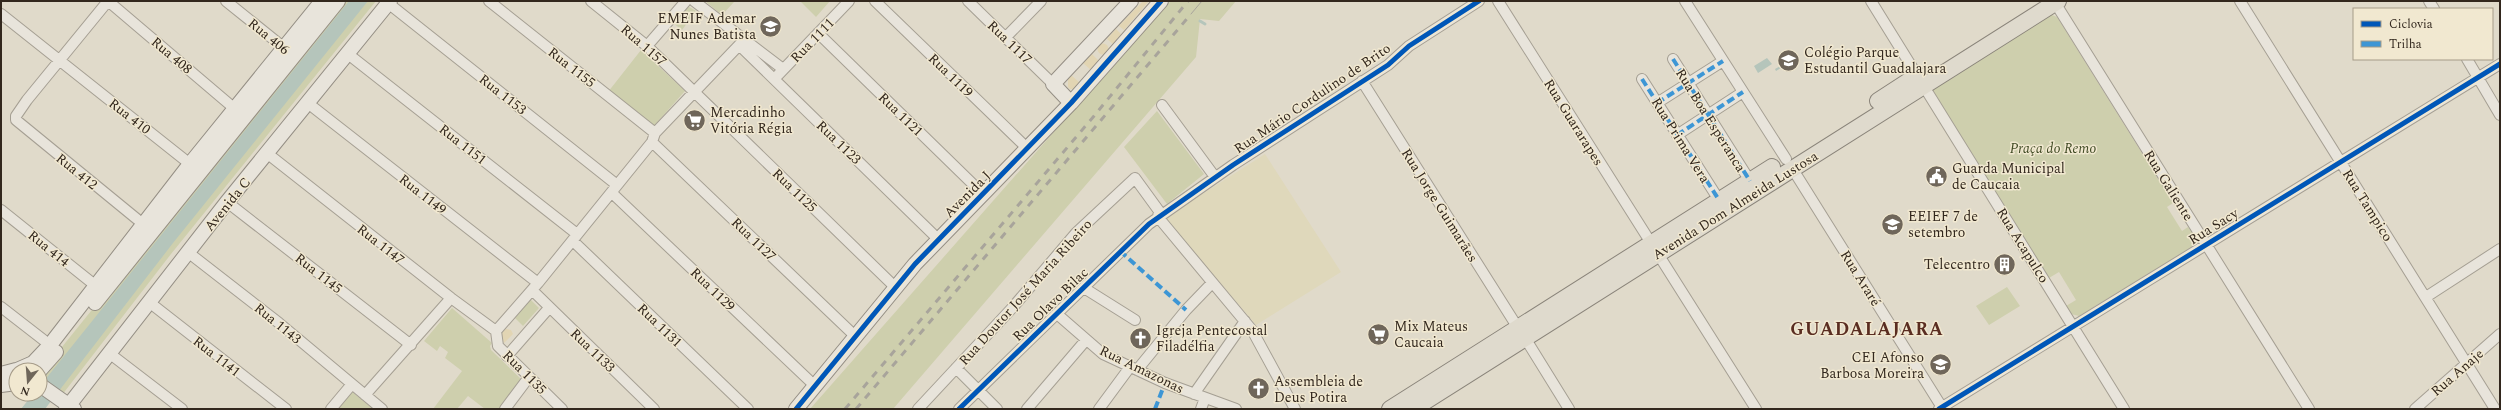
<svg xmlns="http://www.w3.org/2000/svg" width="2501" height="410" font-family="Spectral,serif">
<style>
.farmland{fill:#dfd8bb}
.green{fill:#cecfad}
.sand{fill:#e2d5b3}
.water{fill:#b5c5bb}
.lines{fill:none;stroke-linecap:round;stroke-linejoin:round}
.stream{stroke:#b5c5bb;stroke-width:3}
.street-casing{stroke:#a59f93;stroke-width:12}
.secondary-casing{stroke:#948e84;stroke-width:16}
.primary-casing{stroke:#8a847a;stroke-width:18}
.street{stroke:#e8e4db;stroke-width:10}
.secondary{stroke:#e8e4db;stroke-width:14}
.primary{stroke:#dfdacd;stroke-width:16}
.tram{stroke:#a8a49b;stroke-width:1}
.rail{stroke:#a8a49b;stroke-width:3;stroke-dasharray:7 7;stroke-linecap:butt}
.quiet{stroke:#3d96d5;stroke-width:4;stroke-dasharray:8 4;stroke-linecap:butt}
.cycleway-casing{stroke:#f1e8d0;stroke-width:8}
.cycleway{stroke:#0057b8;stroke-width:5}
.labels{text-anchor:middle;stroke-width:3;stroke-linejoin:round;paint-order:stroke}
.poi-label{font-size:14px;fill:#32271d;stroke:#f1e8d0;text-anchor:start}
.street-label{font-size:14px;fill:#32271d;stroke:#f1e8d0}
.park-label{font-size:14px;font-style:italic;fill:#424c26;stroke:#f1e8d0}
.district-label{font-size:18px;font-weight:bold;letter-spacing:1px;fill:#5a2d21;stroke:#f1e8d0}
</style>
<rect width="100%" height="100%" fill="#e0daca"/>
<path class="farmland" d="M1265 154 1341 272 1256 325 1165 218Z"/>
<path class="green" d="M341 1H376L171 254 62 395 40 383 41 373Z
M705 1H733L734 2 722 15Z
M800 1H830L816 17Z
M1169 1H1236L1219 21 1200 19 1196 57 893 409H810Z
M686 5 696 11 682 30 673 23Z
M2047 13 2057 17 2173 203 2167 207 2182 231 2188 227 2196 238 2195 245 2079 316 2071 314 2066 306 2076 300 2059 272 2049 278 1933 93 1932 85Z
M641 50 685 91 652 128 608 92Z
M1157 111 1204 174 1167 204 1124 147Z
M2007 287 2020 306 1989 325 1976 306Z
M530 299 539 308 523 326 515 318Z
M452 308 492 343 490 346 491 350 520 378 521 382 499 409H485L468 396 457 409H433L462 371 445 358 448 352 440 346 437 351 424 341Z
M350 390 373 409H334Z"/>
<path class="sand" d="M1143 1H1149L1124 30 1119 26Z
M1116 29 1121 34 1113 44 1107 39Z
M1097.5 49a5.5 5.5 0 1 1 11 0a5.5 5.5 0 1 1-11 0Z
M1092 54 1099 61 1091 70 1083 63Z
M1071 75 1080 83 1075 89H1070L1068 87V77Z
M506 329 511 330 513 334 504 343 501 333Z"/>
<path class="water" d="M349 1H368L173 243 45 409H21L33 394H40V386Z
M1787 50 1791 51 1794 60 1776 71 1775 69 1782 65 1778 61Z
M1767 58 1772 64 1758 73 1754 66Z"/>
<g class="lines">
<path class="stream" d="M1200 21 1205 24"/>
<defs>
<path id="street" d="M226 1 288 51
M489 1 655 133
M591 1 647 46 896 288
M694 1 783 69
M875 1 1028 149
M968 1 1053 84
M1498 1 1756 409
M1685 1 1786 159
M1871 1 2124 409
M2054 1 2309 409
M2240 1 2495 409
M2429 1 2434 9
M388 3 617 185
M1 14 195 168
M818 33 984 195
M1006 37 1041 1
M739 45 939 240
M647 46 686 1
M348 54 577 234
M1673 59 1750 181
M2467 59 2500 115
M778 75 849 1
M1642 79 1719 200
M1362 81 1518 328
M1657 103 1723 61
M309 104 538 283
M1162 105 1215 177
M1677 135 1743 92
M652 142 855 336
M268 154 451 298 496 331
M1792 168 1943 409
M612 193 814 385
M227 202 411 345
M1 210 96 286
M143 224 16 120V116L27 100 108 1 235 109
M573 241 748 409
M189 253 279 323 382 409
M1084 288 1135 320
M532 290 654 409
M2426 297 2500 249
M149 302 286 409
M1 307 50 345
M1057 314 1103 354 1165 383 1236 409
M496 331 538 283 652 142 655 133 744 40
M496 331 498 346 562 409
M1525 338 1569 409
M109 353 182 409
M507 356 549 308
M956 368 997 409
M1137 370 1186 310 1212 283
M1194 394 1245 321
M365 395 451 298
M331 409 352 384
M505 409 529 377
M918 409 1013 307 1076 233 1135 178 1159 211 1158 217 1252 330 1295 409
M959 409 1149 224 1233 165 1388 65 1409 46 1479 1
M1027 409 1086 340
M1099 409 1130 367
M1201 409 1205 398
M1939 409 2500 64
M2415 409 2500 334"/>
<path id="secondary" d="M1071 103 1053 84 1131 1
M95 303 338 1
M17 370 33 363 50 345 190 164 322 1
M40 370 56 352
M1 374 16 370
M1 385 16 383
M40 385 74 409
M66 409 227 202 390 1
M796 409 915 264 1071 103 1161 1"/>
<path id="primary" d="M1878 101 1918 75
M1390 409 1772 167
M1413 409 2058 1"/>
</defs>
<use href="#street" class="street-casing"/>
<use href="#secondary" class="secondary-casing"/>
<use href="#primary" class="primary-casing"/>
<use href="#street" class="street"/>
<use href="#secondary" class="secondary"/>
<use href="#primary" class="primary"/>
<path class="tram" d="M1191 14 1202 1"/>
<path class="rail" d="M845 409 1094 116 1188 1
M856 409 1191 14"/>
<path class="quiet" d="M1673 59 1750 181
M1642 79 1719 200
M1657 103 1723 61
M1677 135 1743 92
M1120 251 1186 310
M1155 409 1165 383"/>
<defs>
<path id="cycleway" d="M796 409 915 264 1071 103 1161 1
M959 409 1149 224 1233 165 1388 65 1409 46 1479 1
M1939 409 2500 64"/>
</defs>
<use href="#cycleway" class="cycleway-casing"/>
<use href="#cycleway" class="cycleway"/>
</g>
<defs>
<symbol id="school-disc" viewBox="-11 -11 22 22"><circle r="9.5" fill="#6f665a" stroke="#f1e8d0"/><path d="M0-5L7-2L0 1L-7-2ZM-4 1L0 2.5L4 1V4Q0 6-4 4Z" fill="#fff"/></symbol>
<symbol id="supermarket-disc" viewBox="-11 -11 22 22"><circle r="9.5" fill="#6f665a" stroke="#f1e8d0"/><path d="M-6-5.5h2.5l.6 2H6L4.5 2H-2.5L-4.4-4H-6ZM-1.5 3.2a1.3 1.3 0 1 0 .1 0ZM3 3.2a1.3 1.3 0 1 0 .1 0Z" fill="#fff"/></symbol>
<symbol id="civic-disc" viewBox="-11 -11 22 22"><circle r="9.5" fill="#6f665a" stroke="#f1e8d0"/><path d="M-.6-6.5H3V-4.5H.6V-3L4-1V1h2V6H-6V1h2V-1L-.6-3ZM-1.2 2.5V6h2.4V2.5Z" fill="#fff"/></symbol>
<symbol id="building-disc" viewBox="-11 -11 22 22"><circle r="9.5" fill="#6f665a" stroke="#f1e8d0"/><path d="M-4-6H4V6H1V3H-1V6H-4ZM-2.5-4.3h1.7v1.8h-1.7ZM.8-4.3h1.7v1.8H.8ZM-2.5-1h1.7V.8h-1.7ZM.8-1h1.7V.8H.8Z" fill="#fff"/></symbol>
<symbol id="church-disc" viewBox="-11 -11 22 22"><circle r="9.5" fill="#6f665a" stroke="#f1e8d0"/><path d="M-1.2-6h2.4v3.5h3.3v2.4h-3.3V6h-2.4V-.1h-3.3v-2.4h3.3Z" fill="#fff"/></symbol>
</defs>
<g fill-rule="evenodd">
<use href="#school-disc" x="758" y="14" width="25" height="25"/>
<use href="#school-disc" x="1776" y="48" width="25" height="25"/>
<use href="#supermarket-disc" x="682" y="108" width="25" height="25"/>
<use href="#civic-disc" x="1924" y="164" width="25" height="25"/>
<use href="#school-disc" x="1880" y="212" width="25" height="25"/>
<use href="#building-disc" x="1992" y="252" width="25" height="25"/>
<use href="#supermarket-disc" x="1366" y="322" width="25" height="25"/>
<use href="#church-disc" x="1128" y="326" width="25" height="25"/>
<use href="#school-disc" x="1928" y="352" width="25" height="25"/>
<use href="#church-disc" x="1246" y="376" width="25" height="25"/>
</g>
<g class="labels">
<g class="poi-label">
<text x="756" y="23" text-anchor="end">EMEIF Ademar<tspan x="756" dy="16">Nunes Batista</tspan></text>
<text x="1804" y="57">Colégio Parque<tspan x="1804" dy="16">Estudantil Guadalajara</tspan></text>
<text x="710" y="117">Mercadinho<tspan x="710" dy="16">Vitória Régia</tspan></text>
<text x="1952" y="173">Guarda Municipal<tspan x="1952" dy="16">de Caucaia</tspan></text>
<text x="1908" y="221">EEIEF 7 de<tspan x="1908" dy="16">setembro</tspan></text>
<text x="1990" y="269" text-anchor="end">Telecentro</text>
<text x="1394" y="331">Mix Mateus<tspan x="1394" dy="16">Caucaia</tspan></text>
<text x="1156" y="335">Igreja Pentecostal<tspan x="1156" dy="16">Filadélfia</tspan></text>
<text x="1924" y="362" text-anchor="end">CEI Afonso<tspan x="1924" dy="16">Barbosa Moreira</tspan></text>
<text x="1274" y="386">Assembleia de<tspan x="1274" dy="16">Deus Potira</tspan></text>
</g>
<g class="street-label">
<text transform="translate(269 36) rotate(39)" y="5">Rua 406</text>
<text transform="translate(812 40) rotate(-46)" y="5">Rua 1111</text>
<text transform="translate(1010 42) rotate(44)" y="5">Rua 1117</text>
<text transform="translate(644 45) rotate(41)" y="5">Rua 1157</text>
<text transform="translate(172 55) rotate(40)" y="5">Rua 408</text>
<text transform="translate(572 67) rotate(38)" y="5">Rua 1155</text>
<text transform="translate(951 75) rotate(44)" y="5">Rua 1119</text>
<text transform="translate(503 94) rotate(38)" y="5">Rua 1153</text>
<text transform="translate(1312 98) rotate(-34)" y="5">Rua Mário Cordulino de Brito</text>
<text transform="translate(901 114) rotate(44)" y="5">Rua 1121</text>
<text transform="translate(130 116) rotate(38)" y="5">Rua 410</text>
<text transform="translate(1711 120) rotate(58)" y="5">Rua Boa Esperanca</text>
<text transform="translate(1574 122) rotate(58)" y="5">Rua Guararapes</text>
<text transform="translate(1681 140) rotate(58)" y="5">Rua Prima Vera</text>
<text transform="translate(839 142) rotate(44)" y="5">Rua 1123</text>
<text transform="translate(463 144) rotate(38)" y="5">Rua 1151</text>
<text transform="translate(77 171) rotate(39)" y="5">Rua 412</text>
<text transform="translate(2169 185) rotate(58)" y="5">Rua Galiente</text>
<text transform="translate(795 190) rotate(44)" y="5">Rua 1125</text>
<text transform="translate(423 194) rotate(38)" y="5">Rua 1149</text>
<text transform="translate(967 194) rotate(-45)" y="5">Avenida J</text>
<text transform="translate(227 204) rotate(-51)" y="5">Avenida C</text>
<text transform="translate(1440 205) rotate(58)" y="5">Rua Jorge Guimarães</text>
<text transform="translate(1735 205) rotate(-32)" y="5">Avenida Dom Almeida Lustosa</text>
<text transform="translate(2368 205) rotate(58)" y="5">Rua Tampico</text>
<text transform="translate(2213 226) rotate(-32)" y="5">Rua Sacy</text>
<text transform="translate(754 239) rotate(44)" y="5">Rua 1127</text>
<text transform="translate(381 244) rotate(38)" y="5">Rua 1147</text>
<text transform="translate(2023 245) rotate(58)" y="5">Rua Acapulco</text>
<text transform="translate(49 248) rotate(39)" y="5">Rua 414</text>
<text transform="translate(319 273) rotate(38)" y="5">Rua 1145</text>
<text transform="translate(1861 278) rotate(58)" y="5">Rua Araré</text>
<text transform="translate(713 289) rotate(44)" y="5">Rua 1129</text>
<text transform="translate(1025 292) rotate(-48)" y="5">Rua Doutor José Maria Ribeiro</text>
<text transform="translate(1050 304) rotate(-44)" y="5">Rua Olavo Bilac</text>
<text transform="translate(278 323) rotate(39)" y="5">Rua 1143</text>
<text transform="translate(660 325) rotate(44)" y="5">Rua 1131</text>
<text transform="translate(593 350) rotate(44)" y="5">Rua 1133</text>
<text transform="translate(217 356) rotate(38)" y="5">Rua 1141</text>
<text transform="translate(1142 369) rotate(26)" y="5">Rua Amazonas</text>
<text transform="translate(525 372) rotate(45)" y="5">Rua 1135</text>
<text transform="translate(2457 372) rotate(-41)" y="5">Rua Anaje</text>
</g>
<g class="park-label">
<text x="2053" y="153">Praça do Remo</text>
</g>
<g class="district-label">
<text x="1867" y="335">GUADALAJARA</text>
</g>
</g>
<rect width="2501" height="410" fill="none" stroke="#32271d" stroke-width="4"/>
<rect x="2353" y="8" width="140" height="52" fill="#f1e8d0" stroke="#a59b88"/>
<rect x="2361" y="21" width="20" height="6" fill="#0057b8" stroke="#a59b88"/>
<text x="2389" y="28" font-size="12" fill="#32271d">Ciclovia</text>
<rect x="2361" y="41" width="20" height="6" fill="#3d96d5" stroke="#a59b88"/>
<text x="2389" y="48" font-size="12" fill="#32271d">Trilha</text>
<g transform="translate(28 382) rotate(197)"><circle r="19" fill="#f1e8d0" stroke="#a59b88"/>
<path d="M0-3L7 15L0 10L-7 15Z" fill="#6f665a"/>
<text y="-6" font-size="11" font-weight="bold" text-anchor="middle" fill="#32271d">N</text>
</g>
</svg>
